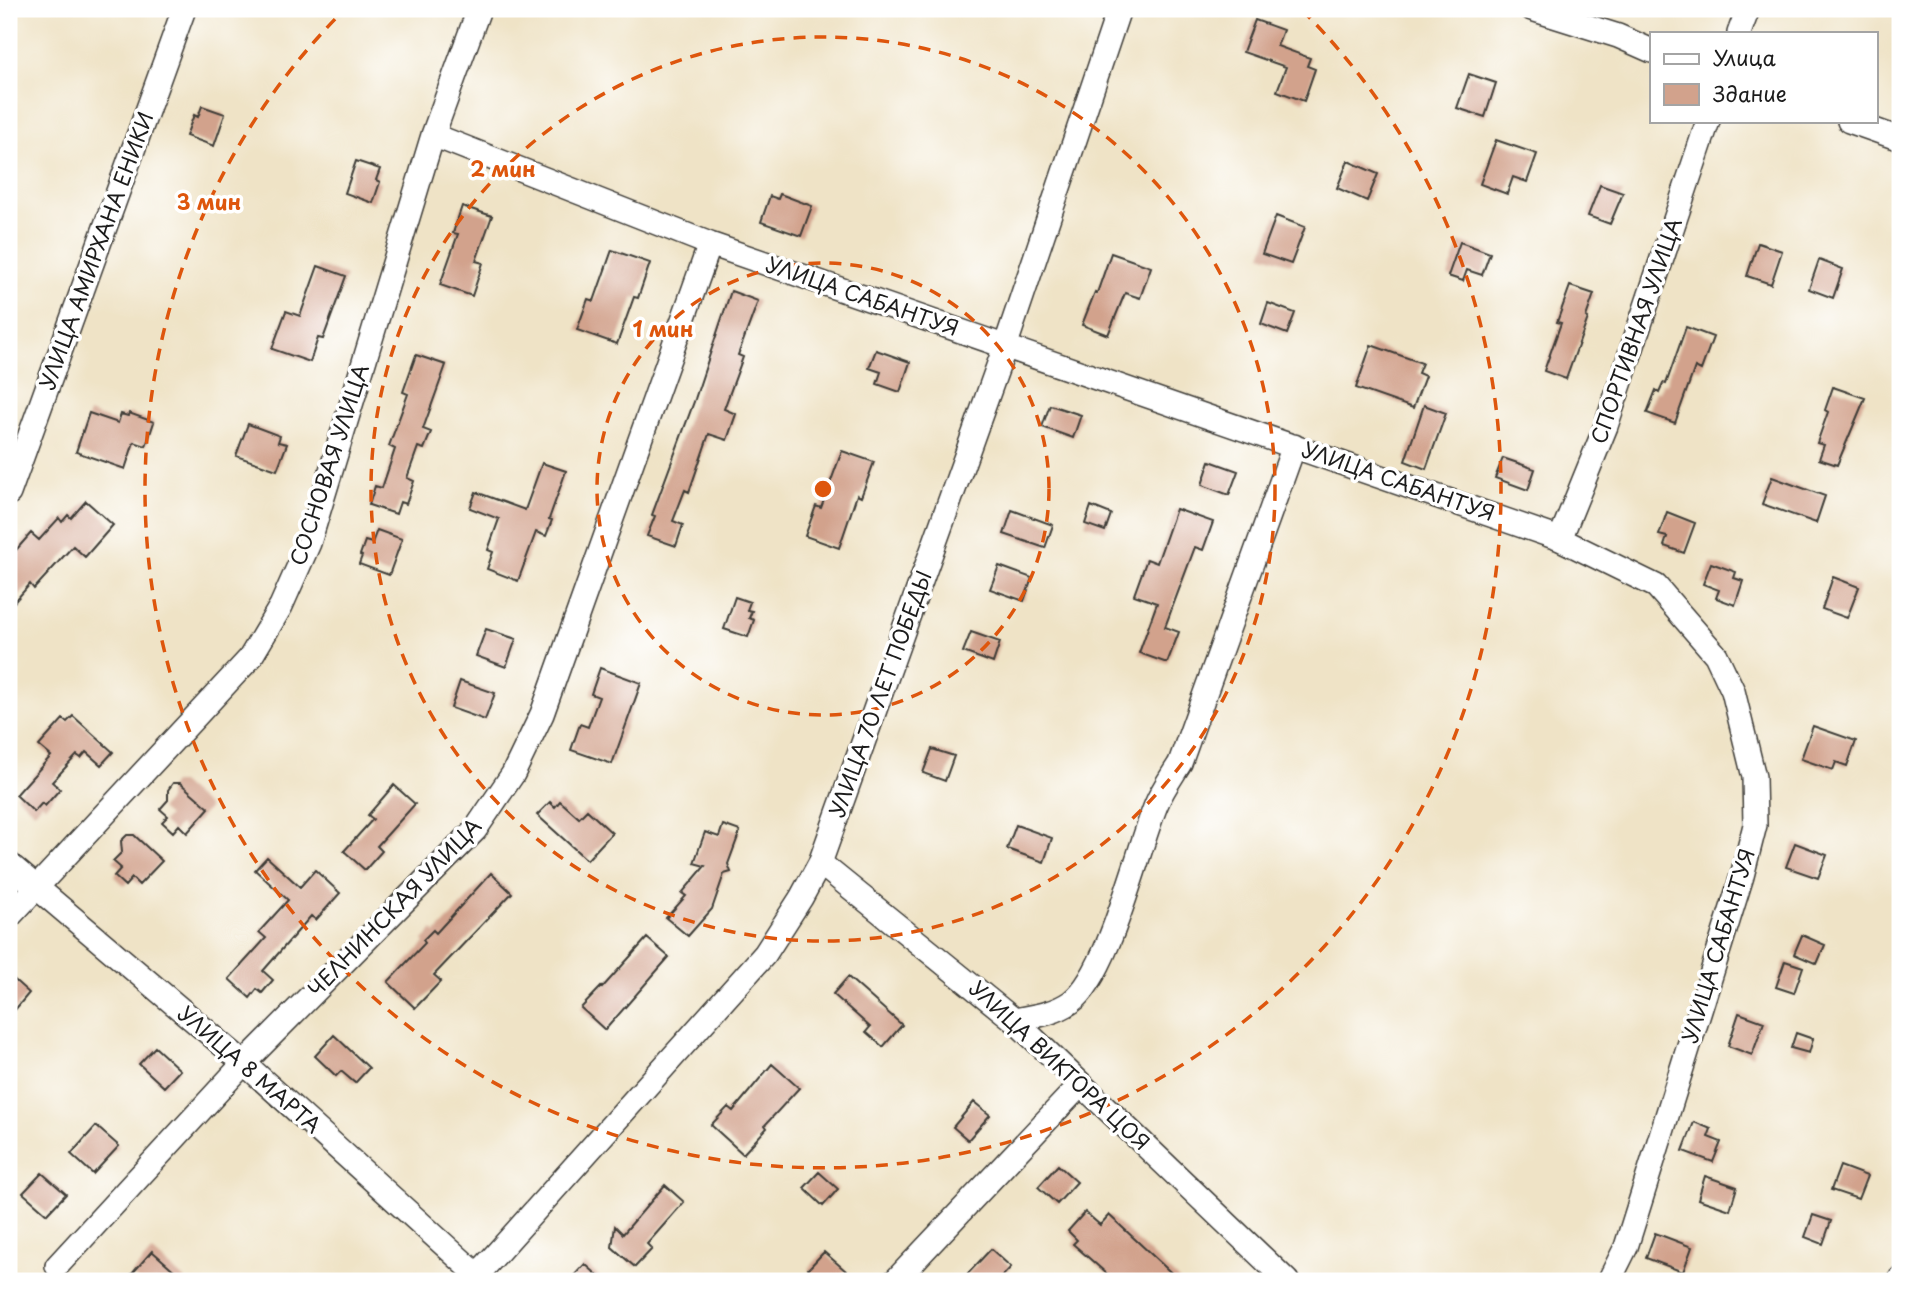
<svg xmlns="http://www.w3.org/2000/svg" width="1909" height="1290" font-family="'Playpen Sans',sans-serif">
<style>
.building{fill:#d2a28c}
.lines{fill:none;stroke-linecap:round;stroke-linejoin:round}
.minor-casing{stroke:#3c3a36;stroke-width:26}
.minor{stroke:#fff;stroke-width:23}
.ring{fill:none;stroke:#de560d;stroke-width:3.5;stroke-dasharray:12 9}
.labels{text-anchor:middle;stroke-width:7;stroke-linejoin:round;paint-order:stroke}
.street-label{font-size:21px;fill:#1c1c1c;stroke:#fff}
.centre{fill:#de560d;stroke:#fff;stroke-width:3.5}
.ring-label{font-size:21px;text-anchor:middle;font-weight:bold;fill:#de560d;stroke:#fff;stroke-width:7;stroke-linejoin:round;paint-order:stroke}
</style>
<rect width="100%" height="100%" fill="#fff"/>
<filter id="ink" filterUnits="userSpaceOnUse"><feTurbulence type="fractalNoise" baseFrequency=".0143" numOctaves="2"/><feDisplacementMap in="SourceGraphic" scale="14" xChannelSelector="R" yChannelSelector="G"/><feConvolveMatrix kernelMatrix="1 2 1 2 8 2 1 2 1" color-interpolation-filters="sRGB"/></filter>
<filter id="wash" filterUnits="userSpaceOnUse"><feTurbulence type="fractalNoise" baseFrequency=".00686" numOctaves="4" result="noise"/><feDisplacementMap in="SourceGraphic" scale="28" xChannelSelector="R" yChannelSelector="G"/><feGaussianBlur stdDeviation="1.57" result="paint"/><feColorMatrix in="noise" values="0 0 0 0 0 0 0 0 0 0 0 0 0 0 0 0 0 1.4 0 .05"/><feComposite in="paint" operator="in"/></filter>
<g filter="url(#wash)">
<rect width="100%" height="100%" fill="#efe3c6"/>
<g id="blocks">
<path class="building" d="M1255 20 1283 30 1277 46 1310 58 1307 66 1315 69 1304 101 1277 91 1286 67 1243 52Z
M1469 74 1496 83 1485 117 1457 108Z
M202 106 225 114 214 146 186 136 194 115 198 117Z
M1496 140 1537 154 1527 182 1513 177 1507 194 1480 184Z
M356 161 380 169 376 180 380 182 373 203 345 193Z
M1348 161 1378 174 1367 201 1337 188Z
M1600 185 1623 193 1610 224 1588 216Z
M780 194 812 206 801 236 761 222 770 196 778 199Z
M462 206 492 216 476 261 483 263 472 296 440 285 458 234 453 233Z
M1276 216 1305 227 1291 264 1262 254Z
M1460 242 1490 253 1482 275 1467 270 1463 281 1448 276Z
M1758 243 1782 251 1771 284 1747 276Z
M612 250 650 263 638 298 634 297 617 344 577 330 588 299 594 301Z
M1111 253 1151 267 1140 298 1125 293 1108 335 1082 325 1095 292 1097 293Z
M1819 260 1843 269 1833 298 1809 289Z
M318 266 346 276 323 339 318 338 310 362 272 349 286 311 300 316Z
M1570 286 1594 294 1586 317 1588 318 1566 379 1544 371 1561 323 1557 322Z
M731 291 758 301 738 355 743 357 724 409 736 414 727 440 709 434 689 492 685 490 673 521 683 525 676 546 647 536 655 516 652 515 695 399Z
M1268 303 1295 313 1287 334 1261 324Z
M1686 327 1713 337 1701 370 1695 367 1675 423 1647 413 1656 390 1659 392 1663 383 1666 384Z
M1371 345 1422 363 1418 373 1425 376 1413 408 1356 388Z
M876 350 910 362 900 392 877 384 881 372 869 368Z
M416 355 446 365 423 429 431 432 424 449 418 447 407 478 414 481 406 504 400 502 396 514 369 505 375 486 382 488 395 449 389 446 408 394 403 392Z
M1833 387 1865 398 1837 465 1819 459 1824 445 1817 443 1828 412 1825 410Z
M1050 405 1081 415 1073 438 1042 427Z
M1424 405 1446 413 1426 469 1405 461Z
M89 413 118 423 121 414 128 416 129 413 154 422 146 446 134 442 125 469 76 452Z
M248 424 280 436 278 442 287 444 277 470 236 456Z
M842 451 874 462 861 497 857 495 839 548 805 536 816 506 821 508Z
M1503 458 1535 469 1528 490 1495 478Z
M1210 461 1238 471 1229 495 1202 485Z
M542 463 566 471 549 519 552 520 546 536 536 532 518 581 487 569 493 552 488 550 499 519 470 508 476 492 525 510Z
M1772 477 1825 496 1816 523 1762 504Z
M86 501 113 525 85 557 73 546 34 589 30 584 9 608V558L31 533 39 540 59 518 62 522 68 515 71 518Z
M1091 506 1111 514 1105 531 1085 524Z
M1176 509 1213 522 1203 550 1195 547 1165 627 1179 632 1167 663 1139 653 1157 603 1134 595 1147 559 1157 563Z
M1012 510 1053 525 1045 548 1004 534Z
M1667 512 1695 523 1684 553 1664 546 1667 537 1659 535Z
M377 530 402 539 389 575 359 564 362 556 360 555 365 541 372 543Z
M1711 563 1736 572 1734 578 1743 581 1735 605 1716 598 1719 590 1703 584Z
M999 566 1032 578 1024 601 990 589Z
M1833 577 1859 587 1847 618 1822 609Z
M735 597 750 602 747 610 752 611 749 618 754 620 748 637 724 629Z
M486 629 516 639 506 667 476 656Z
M971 632 1000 642 993 663 963 652Z
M600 668 641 683 612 764 571 750 580 724 588 727 599 697 591 694Z
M460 681 495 693 485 720 451 708Z
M73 716 113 752 101 765 86 752 81 758 77 755 52 782 60 789 45 806 42 803 34 812 16 795 51 756 39 746 63 719 67 722Z
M1813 726 1856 741 1847 766 1836 762 1833 770 1801 759Z
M932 749 954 756 945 781 923 773Z
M173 783H180L209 808 187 833 179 825 173 832 162 822 168 816 160 809 168 800V790Z
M394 785 415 804 377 846 382 851 365 870 344 851 373 819 368 815Z
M560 801 579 818 587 810 612 833 587 860 537 815 550 802 555 807Z
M723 825 740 831 728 864 731 872 724 874 712 909 688 936 666 918 686 896 682 893 705 866 694 863 705 832 719 837Z
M1016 825 1052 838 1044 862 1007 849Z
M127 835H134L162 861 139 885 132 878 125 886 114 876 121 868 113 861 122 852 121 841Z
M1795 843 1827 855 1818 878 1786 867Z
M267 857 300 887 315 870 340 893 316 920 311 916 263 971 273 980 262 993 257 989 250 998 229 979 266 938 259 932 288 900 255 870Z
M491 873 512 893 434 975 441 981 415 1008 388 982 425 943 423 940 433 930 436 933Z
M1802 935 1825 945 1817 964 1794 954Z
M647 938 669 957 605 1030 581 1008 601 987 602 988Z
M1785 961 1803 967 1794 993 1776 987Z
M9 975 29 993 9 1017Z
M848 977 902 1025 883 1047 866 1032 870 1027 833 994Z
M1739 1013 1764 1022 1752 1055 1728 1046Z
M1796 1033 1813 1039 1809 1053 1791 1048Z
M334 1035 369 1068 355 1083 341 1071 336 1076 315 1056Z
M155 1047 180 1070 164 1087 139 1064Z
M772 1064 799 1088 765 1125 767 1128 743 1154 711 1125 728 1107 733 1111Z
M974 1102 990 1115 968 1140 953 1127Z
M1694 1122 1711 1129 1708 1137 1721 1142 1713 1162 1683 1151Z
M96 1126 119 1146 93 1174 71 1154Z
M1058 1165 1077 1182 1057 1204 1038 1187Z
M1840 1166 1867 1176 1858 1199 1831 1190Z
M819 1172 838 1189 823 1206 804 1188Z
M42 1173 66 1194 47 1214 23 1193Z
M1705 1176 1737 1187 1730 1210 1698 1199Z
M665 1185 684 1202 647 1244 652 1249 635 1267 612 1247 615 1226 623 1234Z
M1085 1212 1100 1225 1109 1215 1180 1281H1115L1073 1244 1077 1240 1068 1231Z
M1813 1215 1831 1221 1823 1244 1805 1237Z
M1655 1233 1692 1247 1683 1272 1646 1258Z
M991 1249 1011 1267 998 1281H961Z
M152 1251 186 1281H138L131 1275Z
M824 1252 846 1271 836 1281H821L808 1269Z
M585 1264 604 1281H569Z"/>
</g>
</g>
<g filter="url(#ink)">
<use href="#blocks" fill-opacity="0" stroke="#3c3a36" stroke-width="2"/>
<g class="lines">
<defs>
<path id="minor" d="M1532 9 1618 36 1652 51
M1739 33 1748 9
M1849 121 1900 139
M433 135 710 244 1560 539 1656 586 1716 655 1733 691 1754 777 1755 825 1742 876 1626 1247 1609 1281
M9 493 184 9
M1560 539 1606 426 1708 121
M820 863 1014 1020 1287 1281
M9 864 244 1063 484 1281
M9 917 250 658 281 606 309 543 433 135 479 9
M1014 1020C1034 1016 1054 1014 1071 1002 1108 976 1137 851 1156 805 1162 790 1172 776 1180 763L1294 446
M57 1266 244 1063 475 830 513 774 542 714 710 244
M472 1281 765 954 801 898 820 863 1005 347 1119 9
M895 1281 1081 1084
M1899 1281 1900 1279"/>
</defs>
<use href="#minor" class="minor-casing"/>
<use href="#minor" class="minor"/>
</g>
</g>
<g class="ring">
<circle cx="823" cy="489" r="226"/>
<circle cx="823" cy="489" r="452"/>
<path d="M1302 10A678 678 0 1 1 344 10"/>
</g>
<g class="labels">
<g class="street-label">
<text transform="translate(97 251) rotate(-70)" y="7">УЛИЦА АМИРХАНА ЕНИКИ</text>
<text transform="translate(862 297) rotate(19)" y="7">УЛИЦА САБАНТУЯ</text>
<text transform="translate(1637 331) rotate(-71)" y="7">СПОРТИВНАЯ УЛИЦА</text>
<text transform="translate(330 465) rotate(-72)" y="7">СОСНОВАЯ УЛИЦА</text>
<text transform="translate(1398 482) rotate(19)" y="7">УЛИЦА САБАНТУЯ</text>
<text transform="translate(881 694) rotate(-70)" y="7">УЛИЦА 70 ЛЕТ ПОБЕДЫ</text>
<text transform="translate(395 908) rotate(-46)" y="7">ЧЕЛНИНСКАЯ УЛИЦА</text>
<text transform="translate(1719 946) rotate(-73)" y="7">УЛИЦА САБАНТУЯ</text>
<text transform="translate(1059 1066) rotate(43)" y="7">УЛИЦА ВИКТОРА ЦОЯ</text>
<text transform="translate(249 1070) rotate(41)" y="7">УЛИЦА 8 МАРТА</text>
</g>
</g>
<circle cx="823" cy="489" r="10" class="centre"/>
<g class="ring-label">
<text x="503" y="177">2 мин</text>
<text x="209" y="210">3 мин</text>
<text x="663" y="337">1 мин</text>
</g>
<rect width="1909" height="1290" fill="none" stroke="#fff" stroke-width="35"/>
<rect x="1650" y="32" width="228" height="91" fill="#ffffff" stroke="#a4a4a4" stroke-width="2"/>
<rect x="1664" y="54" width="35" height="10" fill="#ffffff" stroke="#a4a4a4" stroke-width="2"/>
<text x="1713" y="66" font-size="21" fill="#1c1c1c">Улица</text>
<rect x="1664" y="84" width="35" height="21" fill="#d2a28c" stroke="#a4a4a4" stroke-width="2"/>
<text x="1713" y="102" font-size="21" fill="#1c1c1c">Здание</text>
</svg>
